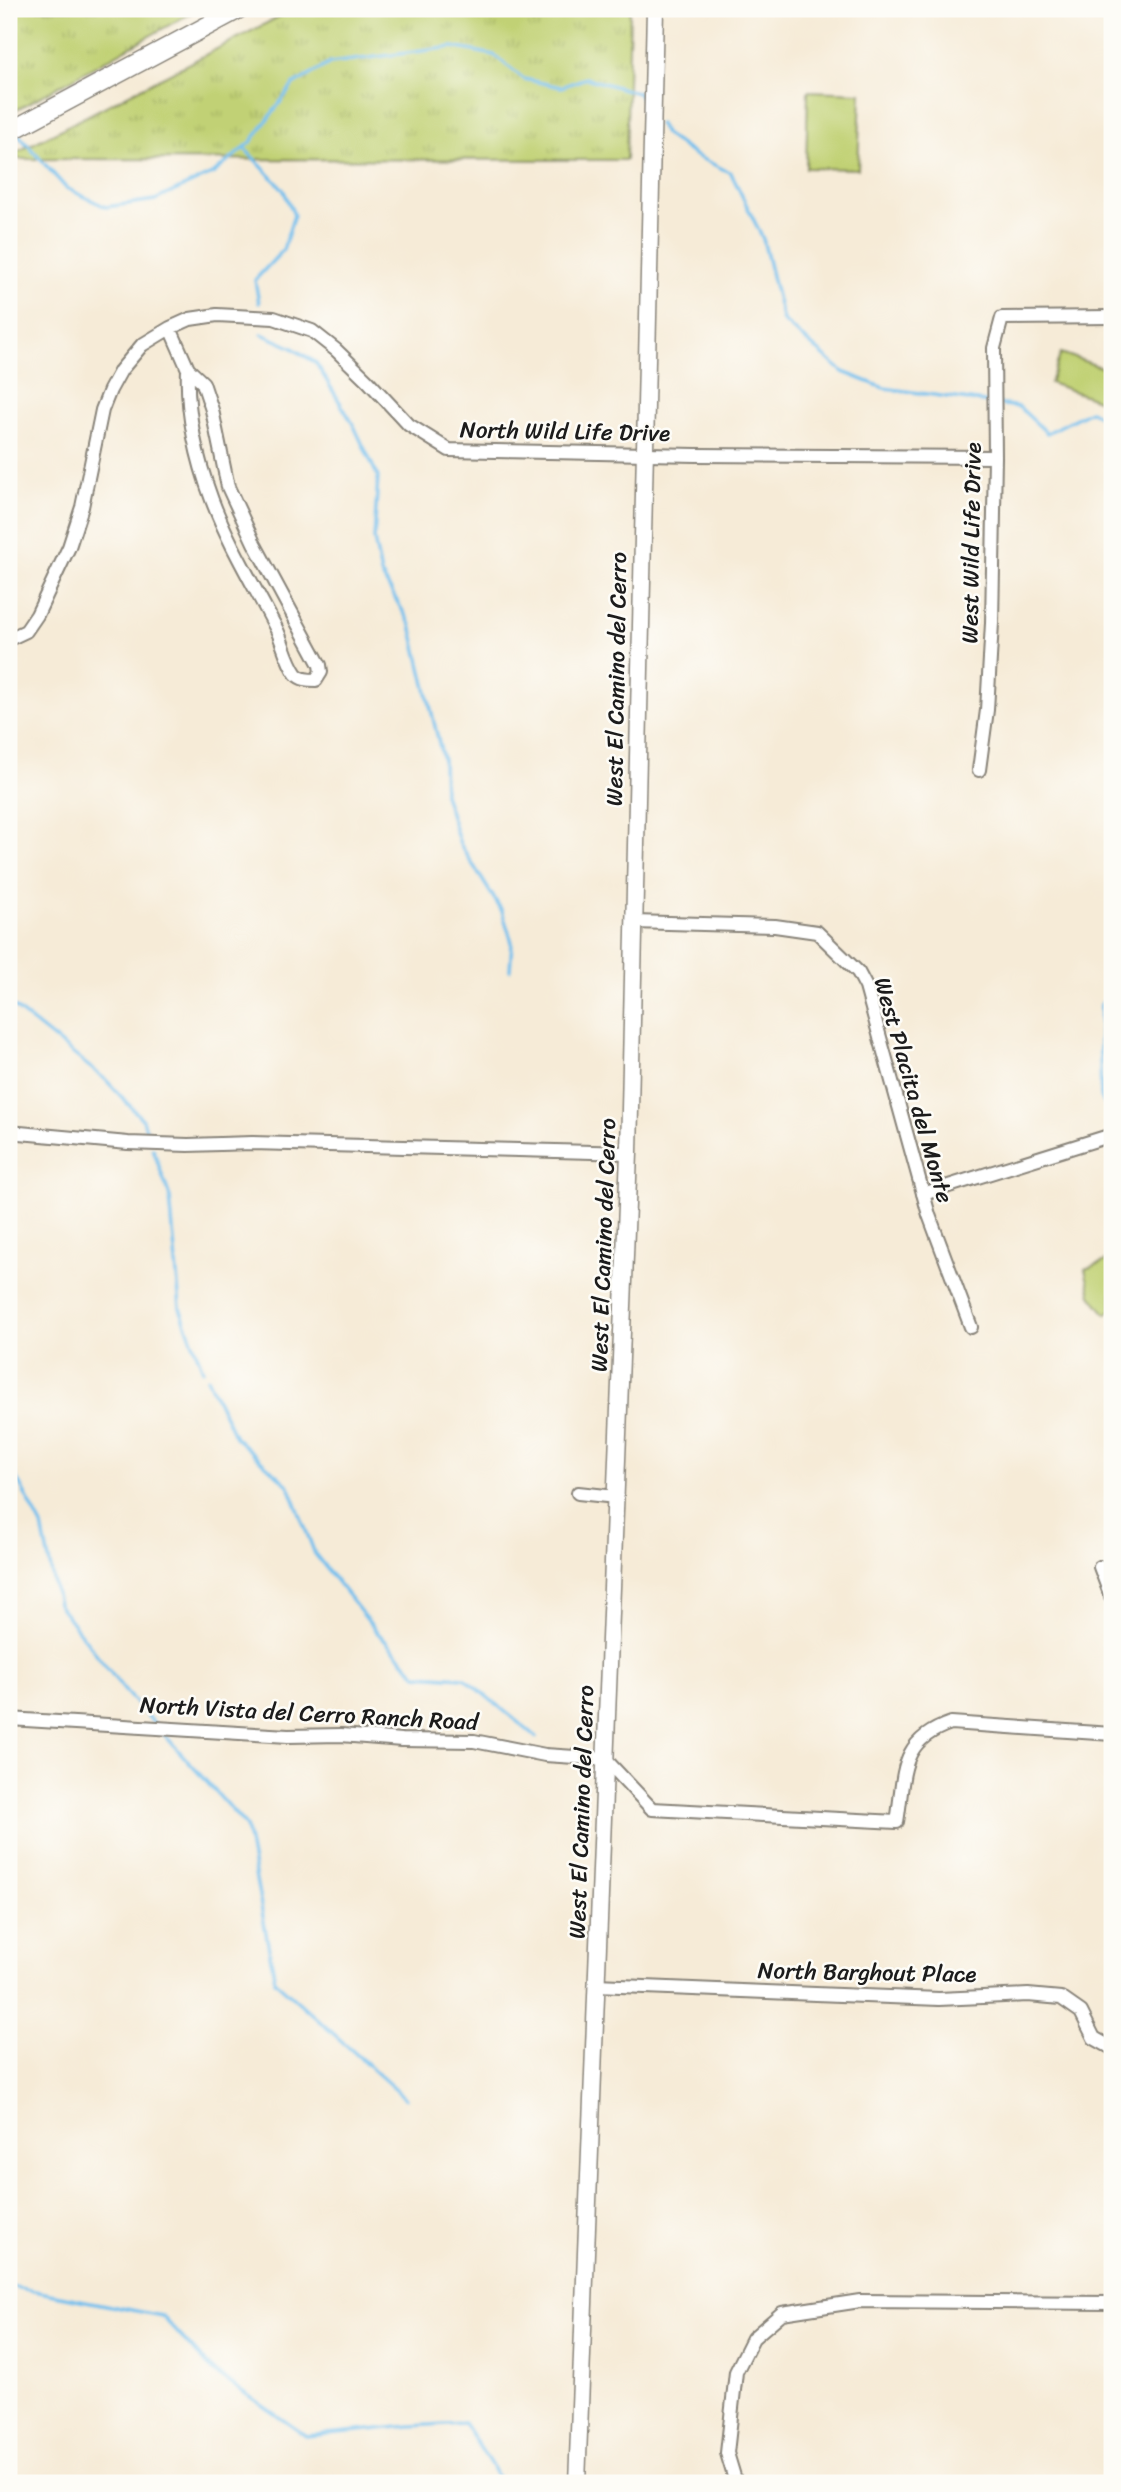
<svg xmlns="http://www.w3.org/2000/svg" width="1121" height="2492" font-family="Sriracha,sans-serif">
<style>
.grass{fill:url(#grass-tufts);stroke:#6e7648;stroke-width:2}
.garden{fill:#c1d174;stroke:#6e7648;stroke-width:2}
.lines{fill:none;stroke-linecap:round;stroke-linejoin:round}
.stream{stroke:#73bfed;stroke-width:3.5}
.minor-casing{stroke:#89847a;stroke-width:16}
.tertiary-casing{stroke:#89847a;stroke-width:19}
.secondary-casing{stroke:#89847a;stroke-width:21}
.minor{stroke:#fff;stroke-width:12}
.tertiary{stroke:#fff;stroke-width:16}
.secondary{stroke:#fff;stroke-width:18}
.labels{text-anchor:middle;stroke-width:5;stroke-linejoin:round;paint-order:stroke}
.street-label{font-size:23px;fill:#1c1c1c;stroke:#fdfcf7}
</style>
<defs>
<pattern id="grass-tufts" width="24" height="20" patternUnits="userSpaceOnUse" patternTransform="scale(1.75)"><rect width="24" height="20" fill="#c1d174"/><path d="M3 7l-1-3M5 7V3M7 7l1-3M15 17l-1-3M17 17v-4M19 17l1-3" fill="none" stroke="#a5b364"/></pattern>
</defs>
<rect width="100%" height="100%" fill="#fdfcf7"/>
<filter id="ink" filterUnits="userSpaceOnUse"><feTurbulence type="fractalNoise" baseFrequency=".0143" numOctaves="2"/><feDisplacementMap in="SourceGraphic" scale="14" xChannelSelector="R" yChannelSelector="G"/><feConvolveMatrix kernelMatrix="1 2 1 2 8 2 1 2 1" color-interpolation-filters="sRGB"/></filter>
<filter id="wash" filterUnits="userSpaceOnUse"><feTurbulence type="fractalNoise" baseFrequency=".00686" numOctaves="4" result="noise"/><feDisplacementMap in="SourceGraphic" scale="28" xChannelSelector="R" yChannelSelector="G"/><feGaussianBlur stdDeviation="1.57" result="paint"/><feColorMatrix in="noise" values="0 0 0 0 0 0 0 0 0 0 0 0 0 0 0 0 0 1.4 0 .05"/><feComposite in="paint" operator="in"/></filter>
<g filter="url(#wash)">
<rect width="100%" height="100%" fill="#f6ebd7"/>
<path class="grass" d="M9 9H198L9 114Z
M294 9H630L626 160 9 159V156Z"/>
<path class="garden" d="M808 91 861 93 858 169 806 168Z
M1061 353 1112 371V405L1050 383Z
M1112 1259V1311L1106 1314 1091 1295 1085 1269Z"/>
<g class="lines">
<path class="stream" d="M659 124 665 134 694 155 731 173 763 239 783 321 843 372 884 388 1019 407 1047 433 1090 411 1112 423
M17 133 66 188 106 207 155 200 214 173 251 142 293 85 330 63 453 47 494 55 524 79 561 87 586 78 638 93 647 106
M244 148 283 189 294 215 283 250 255 280 259 303
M262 334 291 347 316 363 353 424 378 477 374 539 381 574 411 625 443 760 444 794 460 844 502 911 512 942 510 970
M1112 992 1101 1005 1100 1052 1101 1097 1112 1118
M9 1003 106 1080 143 1120 150 1141
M153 1149 170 1197 180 1308 203 1370
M207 1378 235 1437 289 1486 315 1554 376 1631 417 1675 464 1678 536 1737
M9 1464 42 1526 58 1604 124 1690 154 1723
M162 1732 246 1826 275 1981 406 2099
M9 2286 162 2316 213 2371 306 2436 410 2426 464 2423 491 2465 500 2483"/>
</g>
</g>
<g filter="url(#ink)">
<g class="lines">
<defs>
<path id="minor" d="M170 328 188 369 203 383 212 410 228 487 254 543 320 665 321 672 316 680C309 680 301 680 296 674 287 662 283 643 277 630 255 587 229 545 212 500 197 460 186 412 188 369
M9 639 26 631 37 615 69 547 82 507 102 410 110 390 121 370 142 345 170 328 190 319 217 315 274 318 312 331 336 350 367 380 409 425 449 450 696 455 995 457
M979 770 987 710 992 623 995 457 994 348 1002 318 1112 317
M634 922 775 926 817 932 858 972 866 987 929 1215 971 1327
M9 1132 128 1143 188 1145 252 1143 629 1153
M923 1194 1112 1135
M578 1493 616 1497
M1100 1567 1112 1599
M9 1719 288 1736 341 1735 402 1740 474 1741 545 1755 605 1759 652 1809 897 1822C905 1774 898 1741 951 1723L1112 1734
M596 1985 939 1999 1028 1995 1061 1998 1081 2012 1094 2038 1112 2048
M736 2483 727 2453 736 2372 753 2338 782 2313 860 2301 1112 2303"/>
<path id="tertiary" d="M577 2483 629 1153 655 9"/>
<path id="secondary" d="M9 132 239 9"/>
</defs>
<use href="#minor" class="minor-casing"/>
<use href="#tertiary" class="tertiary-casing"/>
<use href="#secondary" class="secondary-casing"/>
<use href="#minor" class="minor"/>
<use href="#tertiary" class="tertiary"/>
<use href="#secondary" class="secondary"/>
</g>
</g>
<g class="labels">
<g class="street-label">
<text transform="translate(565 431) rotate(1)" y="8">North Wild Life Drive</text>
<text transform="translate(971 543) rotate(-89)" y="8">West Wild Life Drive</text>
<text transform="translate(616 679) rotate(-89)" y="8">West El Camino del Cerro</text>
<text transform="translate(914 1090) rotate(74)" y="8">West Placita del Monte</text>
<text transform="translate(603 1245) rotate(-88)" y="8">West El Camino del Cerro</text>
<text transform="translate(309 1713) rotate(3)" y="8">North Vista del Cerro Ranch Road</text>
<text transform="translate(581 1812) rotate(-88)" y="8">West El Camino del Cerro</text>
<text transform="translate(867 1972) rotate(1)" y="8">North Barghout Place</text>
</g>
</g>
<rect width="1121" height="2492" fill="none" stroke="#fdfcf7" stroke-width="35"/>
</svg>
